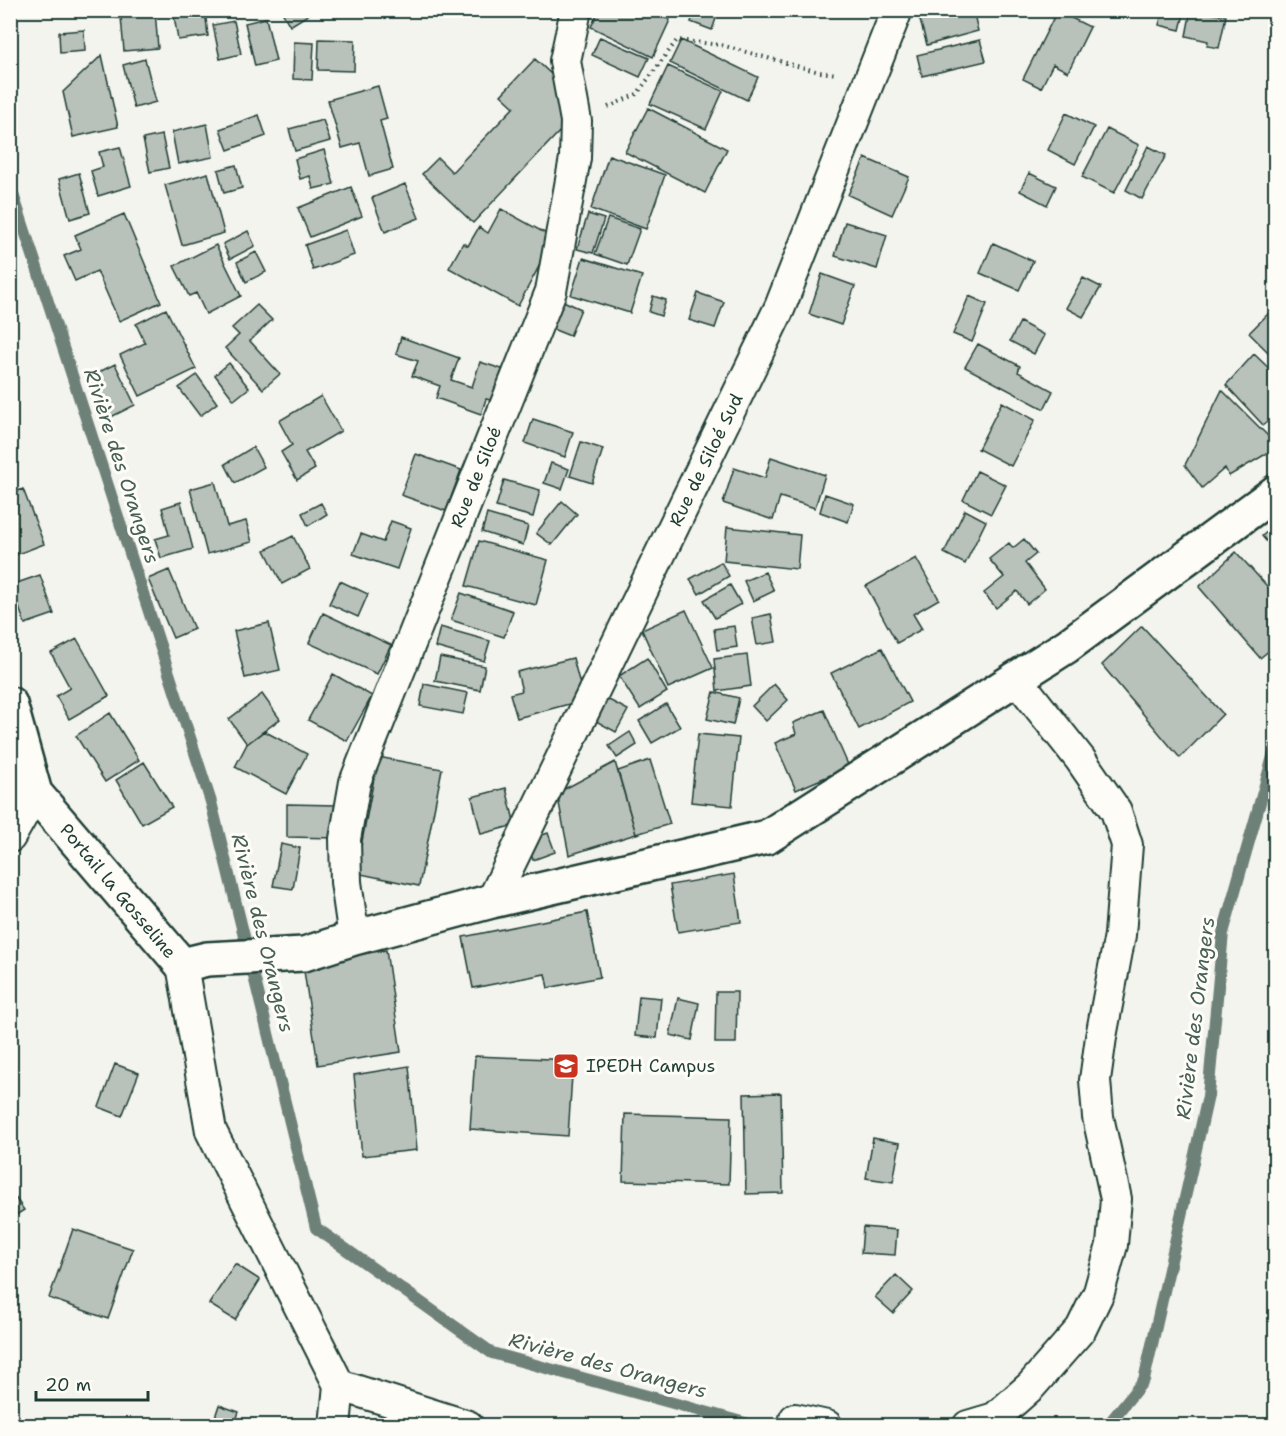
<svg xmlns="http://www.w3.org/2000/svg" width="1286" height="1436" font-family="'Shantell Sans',sans-serif">
<style>
.lines{fill:none;stroke-linecap:round;stroke-linejoin:round}
.stream{stroke:#6e8179;stroke-width:12}
.building{fill:#b9c1bb;stroke:#1f3d34;stroke-width:1.5}
.street-casing{stroke:#1f3d34;stroke-width:34}
.secondary-casing{stroke:#1f3d34;stroke-width:38}
.path{stroke:#1f3d34;stroke-width:4;stroke-dasharray:1.5 4.5;stroke-linecap:butt}
.street{stroke:#fdfcf7;stroke-width:30}
.secondary{stroke:#fdfcf7;stroke-width:33}
.labels{text-anchor:middle;stroke-width:6;stroke-linejoin:round;paint-order:stroke}
.street-label{font-size:18px;fill:#1f3d34;stroke:#fdfcf7}
.poi-label{font-size:18px;fill:#1f3d34;stroke:#fdfcf7;text-anchor:start}
.water-label{font-size:20px;font-style:italic;fill:#475f56;stroke:#fdfcf7}
</style>
<rect width="100%" height="100%" fill="#f4f4ef"/>
<filter id="ink" filterUnits="userSpaceOnUse"><feTurbulence type="fractalNoise" baseFrequency=".0167" numOctaves="2"/><feDisplacementMap in="SourceGraphic" scale="12" xChannelSelector="R" yChannelSelector="G"/><feConvolveMatrix kernelMatrix="1 2 1 2 8 2 1 2 1" color-interpolation-filters="sRGB"/></filter>
<g filter="url(#ink)">
<g class="lines">
<path class="stream" d="M10 185 211 802 316 1228 492 1353 756 1426
M1107 1426 1144 1380 1208 1096 1223 933 1276 746"/>
</g>
<path class="building" d="M117 10H155L158 48 124 51 121 17 117 18Z
M173 10H205L208 36 178 40Z
M216 10H233L219 17Z
M281 10H316L290 26Z
M599 10H650L670 20 653 57 591 27Z
M695 10H719L712 30 691 22Z
M942 10H973L978 31 927 45 919 17Z
M1163 10H1185L1180 30 1159 25Z
M1191 10 1226 16 1219 48 1207 46 1208 41 1186 36Z
M1057 11 1090 27 1068 72 1053 64 1041 88 1023 79Z
M266 18 276 61 255 66 245 23Z
M234 21 241 54 220 59 213 25Z
M84 30 85 51 60 53 59 32Z
M600 37 649 58 640 77 592 55Z
M319 39 355 40 354 71 318 70Z
M681 40 758 77 747 100 670 63Z
M980 40 986 61 922 76 917 55Z
M294 42 314 43 312 80 293 79Z
M102 55 118 127 73 137 63 92Z
M145 59 156 102 134 108 123 65Z
M535 59 552 75 562 129 473 223 422 174 438 158 452 172 514 107 501 95Z
M668 66 723 91 706 129 650 104Z
M378 86 387 119 380 121 393 169 369 176 360 143 342 148 328 100Z
M648 108 727 149 705 193 625 152Z
M1066 113 1094 127 1075 164 1048 150Z
M259 115 266 136 228 150 220 129Z
M323 120 330 141 295 151 289 129Z
M207 124 213 157 178 164 172 132Z
M1107 129 1139 145 1114 193 1082 177Z
M162 135 169 168 150 172 143 139Z
M1148 146 1166 155 1142 199 1126 190Z
M120 147 131 186 98 196 91 171 103 167 99 152Z
M324 150 334 184 313 189 310 176 300 179 295 159Z
M609 155 665 175 646 229 591 209Z
M865 158 909 177 892 215 848 195Z
M236 165 242 188 224 193 218 170Z
M79 173 90 213 70 219 59 179Z
M208 173 224 233 182 245 165 185Z
M1029 173 1056 186 1047 205 1020 191Z
M405 184 419 218 385 232 372 198Z
M351 187 362 216 310 237 298 208Z
M501 209 554 238 518 306 449 268 463 243 468 246 479 227 488 233Z
M124 214 161 302 119 321 97 271 75 281 64 256 81 249 75 235Z
M588 214 604 219 593 253 577 249Z
M608 218 640 229 627 265 595 254Z
M845 222 887 235 877 269 835 256Z
M346 230 354 255 313 270 305 245Z
M248 231 255 246 230 259 223 244Z
M993 243 1033 261 1019 290 980 273Z
M216 245 241 296 206 314 196 293 189 296 174 266Z
M256 252 266 272 246 282 237 262Z
M583 258 642 276 630 313 571 295Z
M822 274 855 286 841 325 809 314Z
M1083 278 1101 287 1083 317 1066 308Z
M698 293 724 302 715 328 689 320Z
M653 296 666 300 661 316 649 312Z
M969 296 987 304 972 342 953 334Z
M561 300 581 309 570 336 550 328Z
M257 305 272 320 250 341 280 374 263 389 225 348 239 335 232 328Z
M166 309 196 369 140 396 120 355 145 343 136 324Z
M1271 311 1276 316V360L1249 333Z
M1020 322 1044 335 1034 354 1010 341Z
M401 337 459 358 451 380 472 387 480 362 505 370 494 401 486 399 481 414 436 398 440 386 412 376 418 361 396 354Z
M978 344 1020 366 1018 372 1053 391 1044 409 965 367Z
M1254 354 1276 375V415L1263 425 1226 385Z
M229 363 249 388 234 400 215 375Z
M115 364 135 405 109 418 89 377Z
M197 375 217 403 200 416 179 388Z
M1222 390 1276 444V448L1229 476 1225 468 1202 488 1185 465Z
M321 396 341 431 305 452 315 469 297 480 281 452 292 445 279 421Z
M1002 402 1035 420 1011 466 978 449Z
M533 419 573 432 565 457 525 443Z
M10 437 17 454 10 457Z
M581 442 603 449 592 483 570 476Z
M253 447 264 467 235 483 225 464Z
M416 454 461 470 446 511 401 495Z
M771 457 825 475 815 508 780 497 773 520 723 503 734 468 765 478Z
M551 463 569 469 562 489 544 483Z
M977 471 1006 485 991 514 963 500Z
M504 480 540 490 533 517 496 507Z
M215 482 227 526 246 521 252 542 207 554 190 489Z
M23 489 44 544 10 557V494Z
M825 494 854 504 848 522 820 512Z
M562 501 577 514 552 545 536 533Z
M181 502 193 549 161 558 155 539 169 535 162 508Z
M321 503 327 514 308 526 302 513Z
M965 510 986 521 965 564 944 553Z
M487 514 528 526 523 545 482 532Z
M391 521 411 528 397 569 353 554 361 534 383 542Z
M1276 524V553L1262 536Z
M727 527 800 535 797 569 724 561Z
M293 536 310 569 282 584 265 550Z
M1024 539 1036 554 1025 563 1045 589 1027 604 1017 591 996 608 984 593 1004 577 989 559 1009 543 1013 548Z
M479 541 548 560 536 605 466 586Z
M1236 552 1276 596V645L1260 658 1199 587Z
M916 558 939 599 913 614 922 629 897 643 866 586Z
M721 562 729 576 699 594 690 579Z
M169 570 194 629 173 638 148 579Z
M765 572 774 591 753 601 744 581Z
M40 575 54 614 25 624 11 585Z
M340 581 368 594 358 617 329 604Z
M730 585 741 604 715 618 704 600Z
M461 593 513 611 504 637 451 620Z
M686 610 713 668 668 688 642 630Z
M323 613 391 645 377 674 309 643Z
M771 614 776 642 757 645 752 618Z
M269 623 280 670 245 678 234 631Z
M734 626 737 647 717 650 714 629Z
M1142 626 1223 714 1180 758 1102 665Z
M440 627 490 641 484 661 435 647Z
M77 639 109 696 69 719 56 696 70 688 51 653Z
M882 648 910 702 859 729 831 673Z
M747 655 751 686 717 691 714 659Z
M440 657 485 666 480 690 435 681Z
M573 658 584 700 517 718 510 694 522 691 517 672Z
M647 658 667 692 640 709 619 676Z
M333 674 372 696 347 741 308 720Z
M424 684 468 693 463 714 420 706Z
M774 684 788 700 766 721 752 706Z
M714 692 739 698 733 725 707 719Z
M262 694 280 719 247 744 229 719Z
M607 699 628 710 616 732 596 721Z
M666 704 680 727 652 743 639 721Z
M824 710 849 767 796 790 775 743 796 734 793 723Z
M110 713 139 760 105 782 76 736Z
M264 731 307 754 286 794 235 767 247 744Z
M630 732 637 745 617 758 609 746Z
M698 734 739 738 732 806 691 802Z
M378 757 442 769 419 886 356 873Z
M650 760 670 824 636 834 618 771Z
M144 762 172 807 142 824 116 780Z
M615 762 636 834 569 855 557 793Z
M506 788 515 825 481 834 472 797Z
M287 804 336 805V838L287 837Z
M548 833 555 852 533 860 526 841Z
M281 844 300 848 293 889 273 886Z
M734 874 741 922 678 932 670 885Z
M587 912 600 977 548 988 545 974 473 988 463 937Z
M386 950 401 1052 318 1065 303 964Z
M716 992H737L736 1043H715Z
M639 996 661 998 657 1038 635 1036Z
M678 998 699 1003 692 1040 670 1035Z
M475 1056 573 1060 568 1136 470 1129Z
M115 1064 139 1073 122 1116 99 1107Z
M409 1066 417 1150 362 1156 354 1075Z
M781 1093 783 1193 746 1194 744 1094Z
M625 1114 731 1117 729 1184 623 1181Z
M873 1138 900 1143 893 1182 866 1178Z
M10 1190 24 1210 10 1219Z
M863 1227 897 1230 895 1255 861 1253Z
M73 1229 133 1249 108 1319 49 1298Z
M235 1264 260 1280 235 1320 209 1304Z
M896 1275 913 1291 893 1313 875 1297Z
M219 1405 239 1412 234 1426H212Z"/>
<g class="lines">
<defs>
<path id="street" d="M10 837 35 793
M492 901 780 307 897 10
M354 938 346 882 345 839 355 782 551 291 575 158 576 121 565 61 576 10
M182 965 211 1131 339 1385 335 1426
M339 1385 468 1426
M795 1419 827 1426
M968 1426 995 1418 1031 1386 1081 1329 1099 1292 1112 1245 1116 1199 1098 1117 1095 1080 1101 1037 1120 935 1127 845 1116 811 1080 759 1016 678"/>
<path id="secondary" d="M10 704 35 793 182 965 207 959 304 954 354 938 492 901 767 837 1067 646 1276 492"/>
</defs>
<use href="#street" class="street-casing"/>
<use href="#secondary" class="secondary-casing"/>
<path class="path" d="M608 107 637 94 677 40 721 45 819 72 837 74"/>
<use href="#street" class="street"/>
<use href="#secondary" class="secondary"/>
</g>
</g>
<defs>
<symbol id="school-square" viewBox="-11 -11 22 22"><rect x="-9" y="-9" width="18" height="18" rx="4" fill="#c8321e" stroke="#fdfcf7"/><path d="M0-5L7-2L0 1L-7-2ZM-4 1L0 2.5L4 1V4Q0 6-4 4Z" fill="#fff"/></symbol>
</defs>
<g fill-rule="evenodd">
<use href="#school-square" x="551" y="1051" width="30" height="30"/>
</g>
<g class="labels">
<g class="street-label">
<text transform="translate(706 460) rotate(-64)" y="6">Rue de Siloé Sud</text>
<text transform="translate(476 477) rotate(-68)" y="6">Rue de Siloé</text>
<text transform="translate(118 891) rotate(50)" y="6">Portail la Gosseline</text>
</g>
<g class="poi-label">
<text x="586" y="1072">IPEDH Campus</text>
</g>
<g class="water-label">
<text transform="translate(122 466) rotate(72)" y="7">Rivière des Orangers</text>
<text transform="translate(263 933) rotate(76)" y="7">Rivière des Orangers</text>
<text transform="translate(1195 1018) rotate(-83)" y="7">Rivière des Orangers</text>
<text transform="translate(608 1365) rotate(15)" y="7">Rivière des Orangers</text>
</g>
</g>
<rect width="1286" height="1436" fill="none" stroke="#fdfcf7" stroke-width="36"/>
<rect x="18" y="18" width="1250" height="1400" fill="none" stroke="#1f3d34" stroke-width="2" filter="url(#ink)"/>
<path d="M36 1391v9h112v-9" fill="none" stroke="#1f3d34" stroke-width="3"/>
<text x="45" y="1391" font-size="18" fill="#1f3d34" stroke="#fdfcf7" stroke-width="4.5" paint-order="stroke">20 m</text>
</svg>
